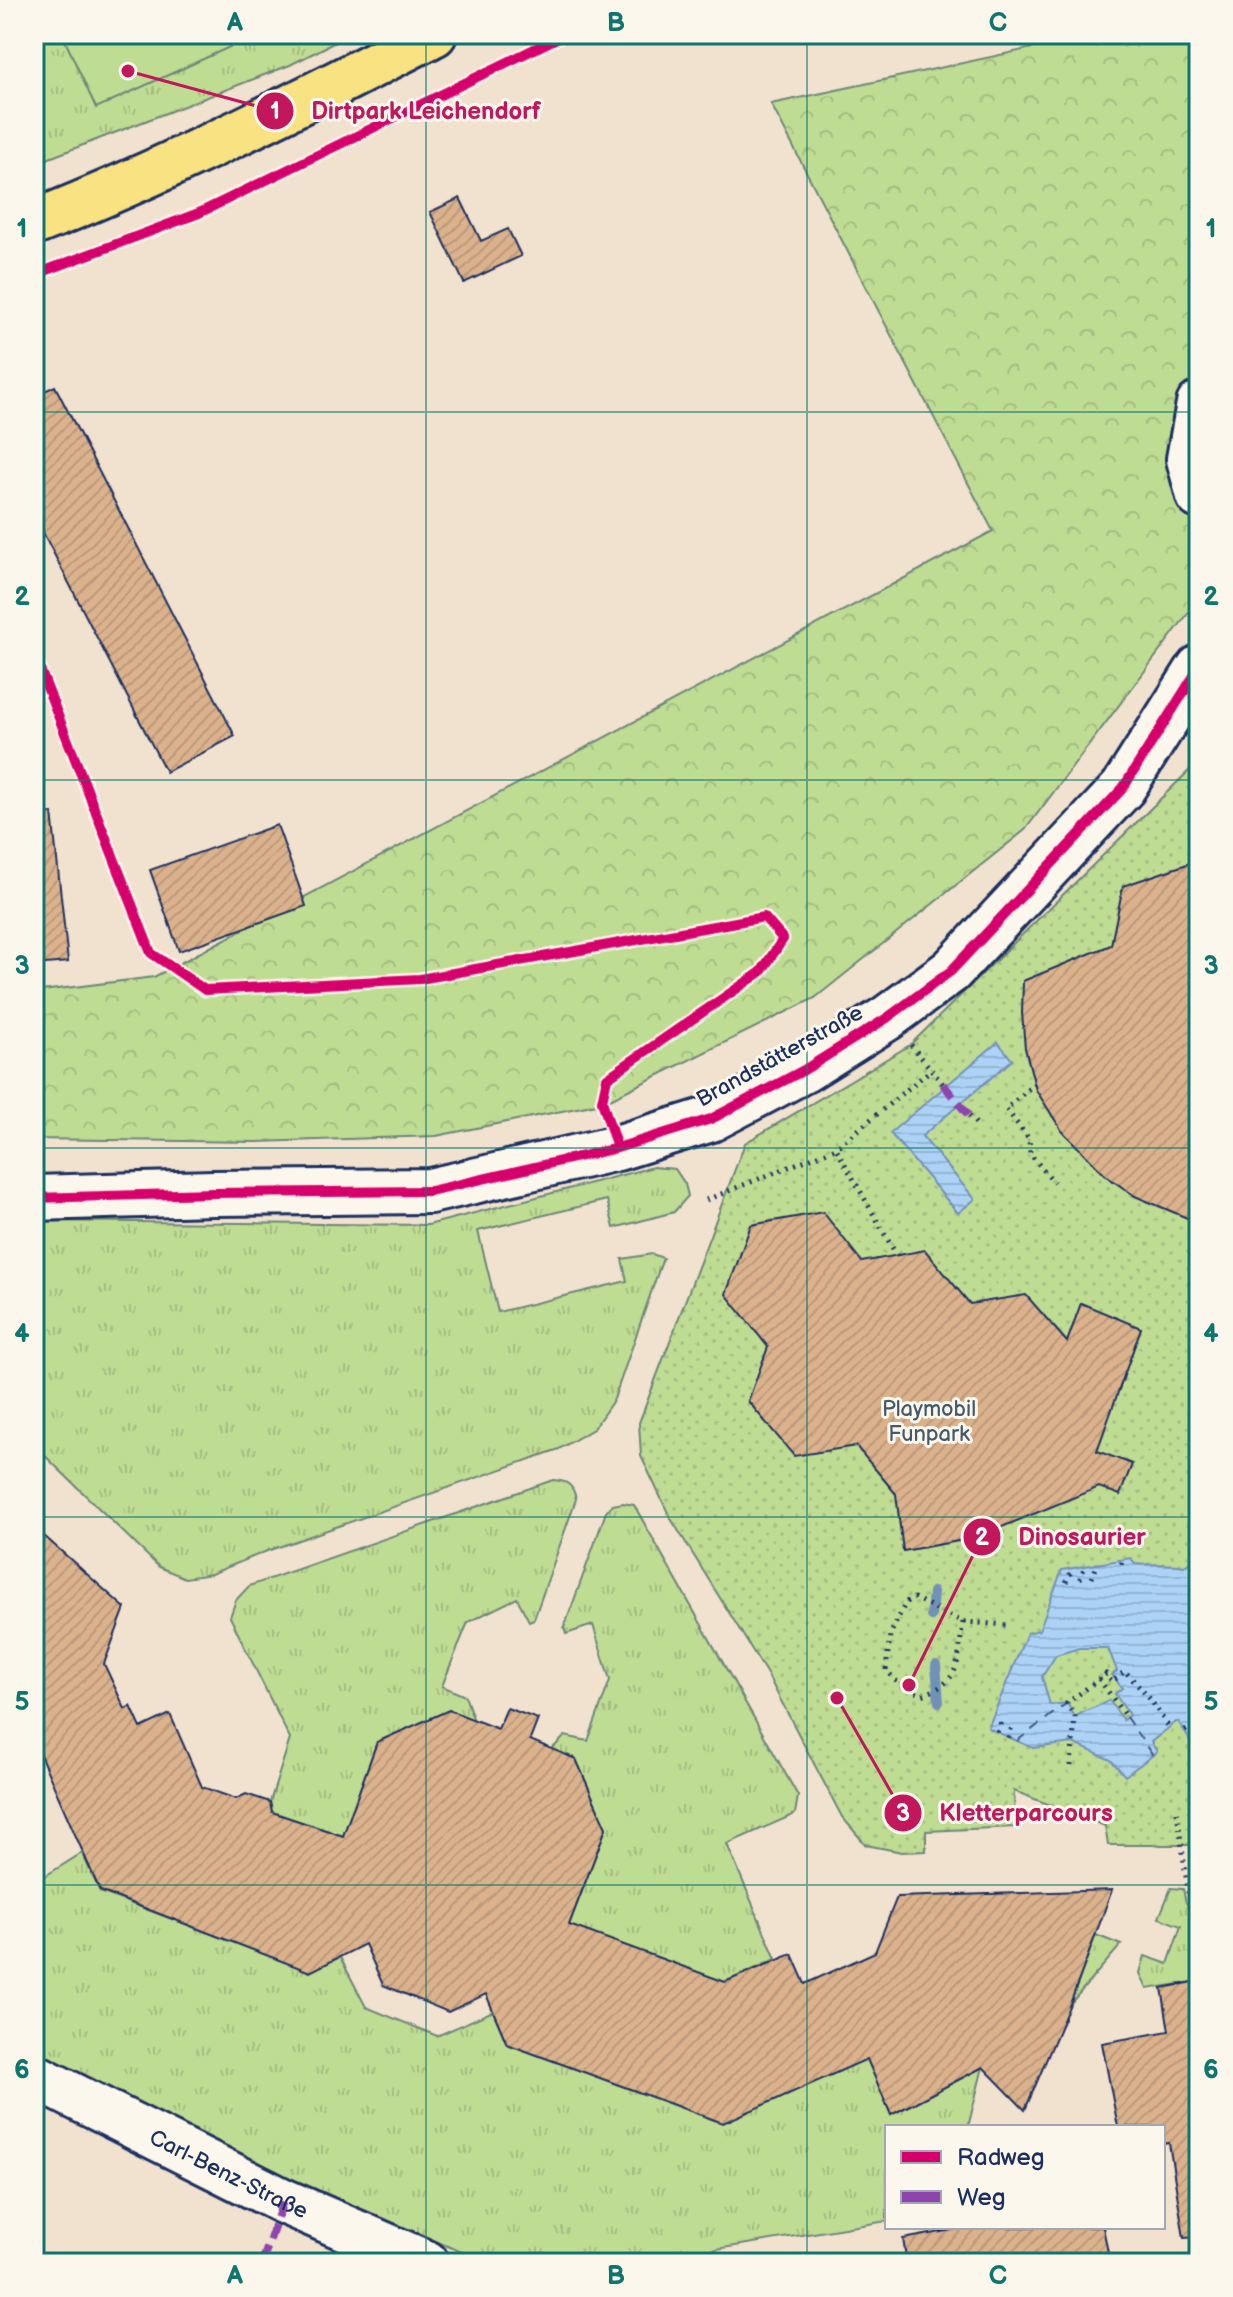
<svg xmlns="http://www.w3.org/2000/svg" width="1233" height="2297" font-family="'Balsamiq Sans',sans-serif">
<style>
.grass{fill:url(#grass-tufts);stroke:#6d8678;stroke-width:2}
.forest{fill:url(#forest-crowns);stroke:#6d8678;stroke-width:2}
.park{fill:url(#park-dots);stroke:#6d8678;stroke-width:2}
.pitch{fill:#bfdc93;stroke:#6d8678;stroke-width:2}
.water{fill:url(#water-rules);stroke:#7291b9;stroke-width:2;fill-rule:evenodd}
.lines{fill:none;stroke-linecap:round;stroke-linejoin:round}
.stream{stroke:#7291b9;stroke-width:10}
.ferry{stroke:#3f5884;stroke-width:2;stroke-dasharray:10 8;stroke-linecap:butt}
.building{fill:url(#building-hatch);stroke:#1b2f5e;stroke-width:2}
.minor-casing{stroke:#1b2f5e;stroke-width:50}
.major-casing{stroke:#1b2f5e;stroke-width:50}
.path{stroke:#1b2f5e;stroke-width:5;stroke-dasharray:2 6;stroke-linecap:butt}
.minor{stroke:#fbf7ec;stroke-width:44}
.major{stroke:#f8e281;stroke-width:44}
.quiet{stroke:#8e44ad;stroke-width:8;stroke-dasharray:16 8;stroke-linecap:butt}
.cycleway-casing{stroke:#fbf7ec;stroke-width:15}
.cycleway{stroke:#d6006c;stroke-width:10}
.grid{fill:none;stroke:#0f766e;stroke-width:2;stroke-opacity:0.55}
.labels{text-anchor:middle;stroke-width:6;stroke-linejoin:round;paint-order:stroke}
.street-label{font-size:22px;fill:#1b2f5e;stroke:#fbf7ec}
.park-label{font-size:22px;fill:#445a6b;stroke:#fbf7ec}
.leader{fill:none;stroke:#c2185b;stroke-width:3}
.callout-dot{fill:#c2185b;stroke:#fbf7ec;stroke-width:3}
.mark-label{font-size:24px;text-anchor:middle;font-weight:bold;fill:#fff}
.callout-label{font-size:24px;text-anchor:middle;font-weight:bold;fill:#c2185b;stroke:#fbf7ec;stroke-width:6;stroke-linejoin:round;paint-order:stroke}
.neatline{fill:none;stroke:#0f766e;stroke-width:3}
.grid-label{font-size:26px;text-anchor:middle;font-weight:bold;fill:#0f766e}
</style>
<defs>
<pattern id="grass-tufts" width="24" height="20" patternUnits="userSpaceOnUse" patternTransform="scale(2)"><rect width="24" height="20" fill="#bfdc93"/><path d="M3 7l-1-3M5 7V3M7 7l1-3M15 17l-1-3M17 17v-4M19 17l1-3" fill="none" stroke="#a4bd81"/></pattern>
<pattern id="forest-crowns" width="20" height="18" patternUnits="userSpaceOnUse" patternTransform="scale(2)"><rect width="20" height="18" fill="#bfdc93"/><path d="M2 6a3 3 0 1 1 6 0M12 15a3 3 0 1 1 6 0" fill="none" stroke="#a4bd81"/></pattern>
<pattern id="park-dots" width="8" height="8" patternUnits="userSpaceOnUse" patternTransform="scale(2)"><rect width="8" height="8" fill="#bfdc93"/><path d="M2 2h.1M6 6h.1" fill="none" stroke="#a4bd81" stroke-width="1.8" stroke-linecap="round"/></pattern>
<pattern id="water-rules" width="6" height="5" patternUnits="userSpaceOnUse" patternTransform="scale(2)"><rect width="6" height="5" fill="#acd2f5"/><path d="M0 2.5h6" fill="none" stroke="#93b5d4"/></pattern>
<pattern id="building-hatch" width="6" height="6" patternUnits="userSpaceOnUse" patternTransform="scale(2)"><rect width="6" height="6" fill="#dbb28c"/><path d="M-1 1l2-2M0 6l6-6M5 7l2-2" fill="none" stroke="#bb997b"/></pattern>
</defs>
<rect width="100%" height="100%" fill="#f1e2cf"/>
<filter id="ink" filterUnits="userSpaceOnUse"><feTurbulence type="fractalNoise" baseFrequency=".0125" numOctaves="2"/><feDisplacementMap in="SourceGraphic" scale="16" xChannelSelector="R" yChannelSelector="G"/><feConvolveMatrix kernelMatrix="1 2 1 2 8 2 1 2 1" color-interpolation-filters="sRGB"/></filter>
<g filter="url(#ink)">
<path class="grass" d="M34 34H351L290 65 34 164Z
M653 1167 675 1169 685 1184 688 1196 674 1212 614 1228 607 1200 478 1231 498 1312 627 1281 622 1259 652 1254 663 1258 614 1399 593 1429 559 1449 267 1551 211 1574 185 1578 159 1567 34 1445V1221L428 1225Z
M553 1480C567 1481 573 1484 576 1499L534 1619 529 1621 517 1598 468 1622 442 1686 465 1696 474 1721 449 1710 377 1742 343 1836 272 1812 270 1802 290 1739 230 1617 236 1600 249 1586Z
M623 1503 634 1505 798 1796 795 1814 727 1844 776 1959 725 1982 569 1925 606 1828 576 1759 552 1749 565 1736 588 1741 610 1680 593 1625 566 1634 564 1628 606 1512 613 1505Z
M82 1853 100 1892 310 1971 340 1957 366 2007 437 2036 493 2011 507 2044 722 2123 842 2070 862 2048 892 2114 983 2067 968 2127H887V2221L632 2263H488L230 2155 34 2050V1883Z
M1171 1888 1183 1889 1186 1903 1199 1913V1981L1147 1989 1140 1973 1145 1956 1168 1964 1181 1926 1159 1918Z
M1096 1935 1121 1945 1070 2004Z"/>
<path class="forest" d="M1098 34H1199V599L1025 830 815 998 602 1103 436 1136 257 1142 34 1139V992L154 977 993 531 771 104Z"/>
<path class="park" d="M1199 761V1845H1108L1105 1826 1014 1791 1015 1827 926 1831V1851L902 1852 866 1845 842 1817 767 1674 670 1517 641 1456 639 1423 745 1143 910 1045Z"/>
<path class="pitch" d="M62 34H258L96 108Z"/>
<path class="water" d="M998 1042 1012 1060 922 1136 975 1199 958 1213 890 1133Z
M1131 1558 1135 1564C1152 1566 1167 1562 1184 1566L1192 1561 1199 1569V1751L1190 1741 1179 1722H1176L1151 1742 1157 1752 1125 1776 1111 1760 1073 1743 1033 1748 988 1728 1027 1633 1039 1630 1062 1570ZM1079 1648H1108L1117 1671 1112 1675 1122 1688 1115 1694 1129 1715 1123 1720 1109 1700C1097 1708 1088 1708 1075 1717L1067 1703 1050 1705 1042 1677 1056 1655Z"/>
<g class="lines">
<path class="stream" d="M931 1616 933 1592
M936 1665 939 1702"/>
<path class="ferry" d="M1126 1717 1153 1756
M1017 1741 1067 1703"/>
</g>
<path class="building" d="M460 198 481 241 508 229 521 256 464 283 430 212Z
M55 386 235 736 166 772 34 515V396Z
M52 813 68 962 34 965V814Z
M277 825 306 906 179 951 150 870Z
M1199 860V1223L1135 1196 1106 1176 1062 1131 1036 1090 1025 1048 1022 1013 1023 981 1111 945 1123 886Z
M823 1212 862 1262 925 1250 970 1304 1026 1295 1067 1342 1081 1303 1141 1328 1097 1451 1132 1464 1120 1495 1099 1487 975 1538 903 1551 896 1494 856 1446 794 1456 748 1401 768 1347 726 1294 751 1225Z
M34 1527 125 1608 104 1664 125 1709 131 1706 141 1728 170 1714 202 1787 236 1799 246 1794 270 1802 272 1812 343 1836 377 1742 449 1710 498 1729 507 1708 538 1719 530 1740 576 1759 606 1828 569 1925 725 1982 792 1954 805 1984 875 1952 897 1897 1112 1890 1070 2004 1025 2110 983 2067 891 2115 867 2059 723 2123 507 2044 486 1994 448 2012 383 1985 365 1944 310 1972 100 1891 34 1741Z
M1199 1981V2237L1184 2238 1169 2143 1163 2144V2127H1118L1102 2043 1169 2031 1162 1988Z
M968 2227H1103L1110 2263H907L903 2239Z"/>
<g class="lines">
<defs>
<g id="minor">
<path d="M1199 404 1189 459 1199 496"/>
<path d="M34 1198 213 1193 430 1191 617 1148 711 1119 804 1070 887 1018 951 971 1123 788 1199 668"/>
<path id="s1" d="M34 2076 283 2201 426 2263"/>
</g>
<path id="major" d="M34 223C171 169 303 101 434 34"/>
</defs>
<use href="#minor" class="minor-casing"/>
<use href="#major" class="major-casing"/>
<path class="path" d="M911 1045 943 1084
M1035 1083 1006 1109 1029 1139 1030 1154 1054 1182
M969 1116 978 1126
M706 1200 836 1148
M897 1256 836 1148 932 1069
M1121 1564 1124 1559
M1092 1578 1098 1563
M1080 1579 1085 1566
M1066 1582 1073 1568
M963 1622C957 1661 963 1681 922 1695L900 1685 886 1670 890 1635 906 1602 914 1598 963 1622 1008 1625
M1099 1679 1126 1717
M1185 1731 1192 1727
M997 1732 1002 1719
M1008 1738 1013 1724
M1071 1766 1075 1717 1067 1703 1106 1674 1112 1682 1125 1671 1150 1699 1170 1729
M1177 1812 1189 1898 1199 1905"/>
<use href="#minor" class="minor"/>
<use href="#major" class="major"/>
<path class="quiet" d="M943 1084 969 1116
M262 2263 283 2201"/>
<defs>
<path id="cycleway" d="M34 275 199 213 565 34
M34 654 151 953 205 990 420 979 764 917 783 939 761 972 607 1078 602 1101 617 1148
M34 1198 213 1193 430 1191 617 1148 711 1119 804 1070 887 1018 951 971 1123 788 1199 668"/>
</defs>
<use href="#cycleway" class="cycleway-casing"/>
<use href="#cycleway" class="cycleway"/>
</g>
</g>
<path class="grid" d="M426 34V2263M807 34V2263M34 412H1199M34 780H1199M34 1148H1199M34 1517H1199M34 1885H1199"/>
<g class="labels">
<g class="street-label">
<text transform="translate(779 1055) rotate(-29)" y="8">Brandstätterstraße</text>
<text dy="8" stroke="none"><textPath href="#s1" startOffset="218">Carl-Benz-Straße</textPath></text>
</g>
<g class="park-label">
<text x="929" y="1416">Playmobil<tspan x="929" dy="25">Funpark</tspan></text>
</g>
</g>
<path class="leader" d="M128 71L275 111M909 1685L982 1537M837 1698L903 1813"/>
<g class="callout-dot">
<circle cx="128" cy="71" r="8"/>
<circle cx="909" cy="1685" r="8"/>
<circle cx="837" cy="1698" r="8"/>
<circle cx="275" cy="111" r="20"/>
<circle cx="982" cy="1537" r="20"/>
<circle cx="903" cy="1813" r="20"/>
</g>
<g class="mark-label">
<text x="275" y="119">1</text>
<text x="982" y="1545">2</text>
<text x="903" y="1821">3</text>
</g>
<g class="callout-label">
<text x="426" y="119">Dirtpark Leichendorf</text>
<text x="1082" y="1545">Dinosaurier</text>
<text x="1026" y="1821">Kletterparcours</text>
</g>
<rect width="1233" height="2297" fill="none" stroke="#fbf7ec" stroke-width="88"/>
<rect x="885" y="2125" width="280" height="104" fill="#fbf7ec" stroke="#a1a7b3" stroke-width="2"/>
<rect x="901" y="2151" width="40" height="12" fill="#d6006c" stroke="#a1a7b3" stroke-width="2"/>
<text x="957" y="2165" font-size="24" fill="#1b2f5e">Radweg</text>
<rect x="901" y="2191" width="40" height="12" fill="#8e44ad" stroke="#a1a7b3" stroke-width="2"/>
<text x="957" y="2205" font-size="24" fill="#1b2f5e">Weg</text>
<rect x="44" y="44" width="1145" height="2209" class="neatline"/>
<g class="grid-label">
<text x="235" y="31">A</text>
<text x="616" y="31">B</text>
<text x="998" y="31">C</text>
<text x="22" y="237">1</text>
<text x="1211" y="237">1</text>
<text x="22" y="605">2</text>
<text x="1211" y="605">2</text>
<text x="22" y="974">3</text>
<text x="1211" y="974">3</text>
<text x="22" y="1342">4</text>
<text x="1211" y="1342">4</text>
<text x="22" y="1710">5</text>
<text x="1211" y="1710">5</text>
<text x="22" y="2078">6</text>
<text x="1211" y="2078">6</text>
<text x="235" y="2284">A</text>
<text x="616" y="2284">B</text>
<text x="998" y="2284">C</text>
</g>
</svg>
